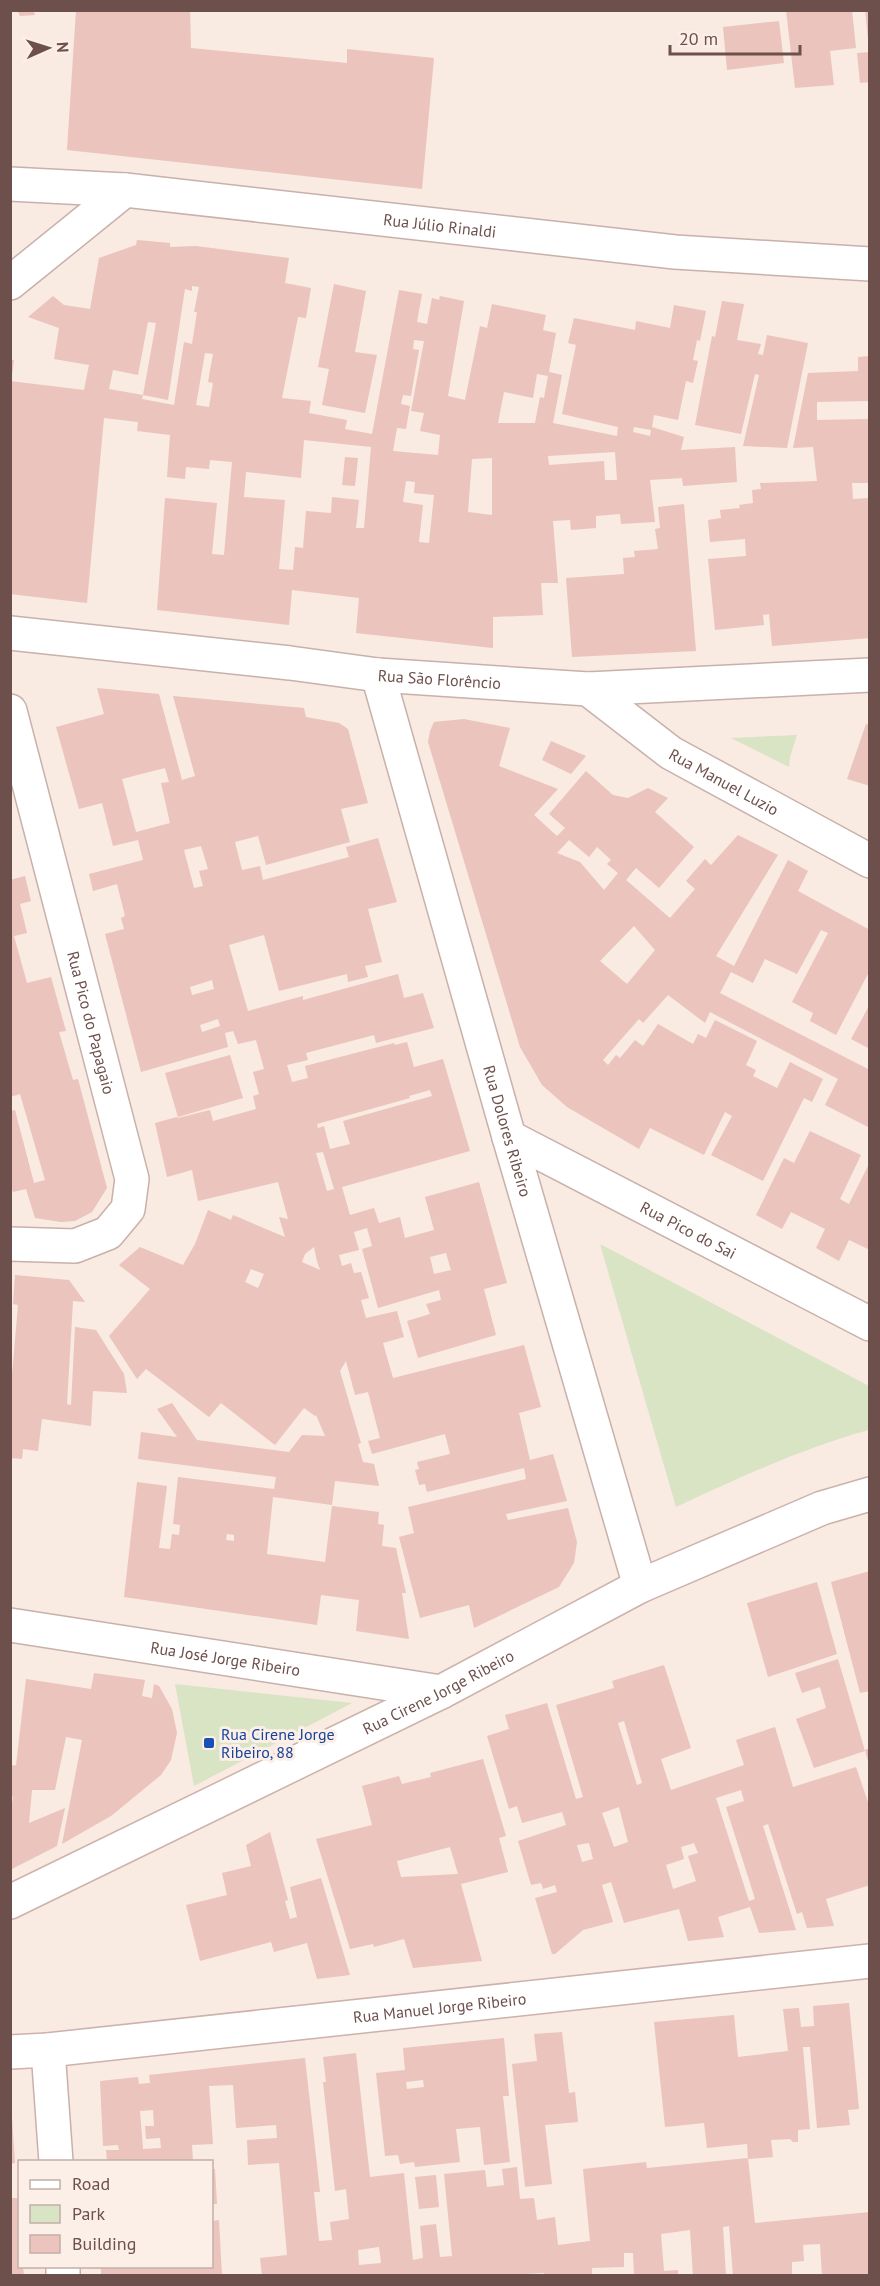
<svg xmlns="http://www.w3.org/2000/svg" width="880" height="2286" font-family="'PT Sans',sans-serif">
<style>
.green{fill:#d8e4c3}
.building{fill:#ebc4bd;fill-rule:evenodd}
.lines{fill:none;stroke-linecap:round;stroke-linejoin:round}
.street-casing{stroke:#c8b1ab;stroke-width:36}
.secondary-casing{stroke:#cdb2ab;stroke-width:36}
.street{stroke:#fff;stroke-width:33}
.secondary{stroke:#fff;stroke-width:33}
.transit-dot{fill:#1a4fb4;stroke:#fcefe7;stroke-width:2}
.labels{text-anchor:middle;stroke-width:6;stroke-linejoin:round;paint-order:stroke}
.street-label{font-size:16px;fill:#6d504c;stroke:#fcefe7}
.transit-label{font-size:16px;fill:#164399;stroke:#fcefe7;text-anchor:start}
</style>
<rect width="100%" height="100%" fill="#f9eae2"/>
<path class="green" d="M797 735 790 757 789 767 731 738Z
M600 1244 869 1386V1430C802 1448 739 1478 676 1507Z
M175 1684 352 1703 194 1786Z"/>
<path class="building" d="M17 10H33L35 15 20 16Z
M76 10H190L191 48 347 63V49L434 58 422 189 67 150Z
M786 10H852L856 48 830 51 834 85 795 88Z
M865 10H870V39H868Z
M779 21 784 63 727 70 723 27Z
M870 52V82L860 83 857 53Z
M137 240 170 243V247L196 246 289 258 285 283 311 288 306 318 298 317 282 398 311 401 309 413 347 420 345 429 372 434 399 290 422 294 417 322 427 324 432 298 439 300 440 296 464 301 448 396 465 400 480 326 487 328 492 304 546 315 543 330 556 333 549 372 562 375 553 423 617 436 618 427 562 414 576 345 568 343 574 318 635 330 636 321 670 328 674 305 706 311 700 341 697 340 693 360 698 361 693 383 686 381 678 420 654 415 652 427 684 437 681 450 735 447 737 482 683 486 682 478 650 480 655 522 621 524 620 514 596 516V528L571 530 570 520 553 521 558 583H541L543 615 493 617V648L356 633 359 598 292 590 289 625 157 610 165 498 217 503 212 554 224 555 232 462 210 460 209 469 186 467 185 479 167 477 170 435 137 431 138 422 104 418 87 603 10 594V381L84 390 89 365 54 359 59 328 28 317 53 296 64 305 90 309 99 258 136 245ZM192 286 199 287 194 312H197L192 344 184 342 174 405 142 399 143 395 109 389 113 370 138 375 148 322 156 323 143 395 168 400 185 289 192 291ZM414 340 424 341 411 411 424 413 420 431 440 435 438 455 393 451 397 428 406 429 410 406 401 404 403 395 411 396 419 350 413 349ZM205 353 213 354 208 382 213 383 209 407 196 405ZM537 374 548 376 544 398 540 397 535 423H498L504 392 533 398ZM634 427 651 430 650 436 633 432ZM304 440 371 447 364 528H356L359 500 332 497 331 513 306 511 303 548 295 547 293 570 279 569 285 500 244 497 246 472 301 478ZM615 452 617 480H605L604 461 549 465 548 456ZM492 458V515L468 512 472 459ZM406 481 415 482 414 493 434 495 429 543 419 542 423 505 403 502Z
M334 284 366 291 355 352 377 355 365 413 322 405 329 369 318 367Z
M722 301 744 304 737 340 761 344 758 354 763 355 767 335 808 343 787 448 743 446 759 375 755 374 741 434 695 425 712 336 715 337Z
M870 356V401L817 402V420L870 419V483H852L853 499 870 498V638L772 646 769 614 763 615 764 625 715 630 708 559 746 556 745 539 710 542 708 520 721 518 720 510 740 508 739 505 753 503 752 490 761 489 760 483 817 481 813 447 793 448 808 373 858 371V357Z
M10 360H14L12 376H10Z
M345 457 358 458 355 486 342 485Z
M684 504 696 651 572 657 566 578 624 574 623 558 635 557 634 551 658 549 655 529 660 528 658 507Z
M97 688 159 694 182 780 195 776 173 696 304 708 306 717 339 723 348 729 368 803 341 809 350 842 266 865 258 836 235 842 242 870 260 866 263 880 349 857 346 847 378 838 397 902 368 909 382 962 365 966 368 977 348 982 347 974 279 991 264 935 229 945 248 1011 303 996V1000L398 974 404 998 423 993 434 1028 376 1043 374 1035 306 1053 308 1060 287 1065 292 1082 308 1078 305 1066 394 1043 395 1045 407 1042 414 1067 443 1059 470 1151 342 1187 350 1215 374 1208 379 1223 400 1217 405 1238 434 1230 425 1197 479 1182 507 1283 484 1289 496 1335 418 1358 407 1321 430 1314 426 1304 441 1300 439 1290 378 1308 362 1249 372 1246 367 1228 354 1232 359 1250 339 1255 342 1266 351 1263 354 1273 361 1272 369 1298 361 1300 366 1318 397 1311 404 1337 383 1343 393 1378 524 1345 541 1407 519 1413 530 1460 553 1454 567 1501 506 1514 508 1520 568 1508 577 1542 574 1563 559 1587 474 1628 469 1605 420 1618 399 1537 414 1533 408 1507 526 1479 524 1468 427 1492 425 1484 419 1485 415 1470 419 1469 417 1462 450 1454 445 1434 372 1454 368 1441 380 1438 368 1392 355 1395 346 1361 340 1371 361 1443 358 1444 363 1462 374 1464 379 1486 335 1481 332 1505 273 1497 267 1554 325 1562 332 1506 379 1512 378 1524 384 1525 382 1546 396 1548 406 1593H402L409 1639 356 1631 359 1600 321 1595 317 1625 124 1597 137 1482 167 1486 159 1548 170 1549 172 1534 179 1535 180 1525 173 1524 178 1477 274 1489 276 1477 138 1459 141 1432 177 1437 157 1409 172 1403 197 1440 289 1452 302 1435 325 1436 316 1415 315 1416 304 1408 275 1445 221 1403 209 1417 146 1369 137 1379 109 1336 150 1289 119 1265 140 1247 183 1265 195 1244 208 1210 231 1220 233 1215 285 1237 279 1217 288 1219 278 1182 198 1201 192 1170 167 1177 155 1123 177 1117 179 1120 178 1118 210 1110 213 1121 256 1109 253 1096 259 1094 253 1072 264 1069 256 1040 238 1044 233 1031 225 1033 228 1047 141 1072 105 934 124 929 121 918 125 916 117 884 93 891 89 874 143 860 138 840 113 846 102 803 79 809 56 727 104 714ZM165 768 169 782 161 783 170 823 136 832 122 779ZM201 846 208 869 199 871 203 886 194 888 184 850ZM212 980 214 989 192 995 190 987ZM218 1019 220 1026 202 1032 200 1025ZM430 1090 432 1096 343 1121 350 1144 330 1149 324 1126 318 1128 317 1124 410 1098 409 1096ZM323 1152 334 1189 327 1191 316 1153ZM314 1247 317 1261 320 1270 302 1262 305 1254ZM446 1253 451 1270 434 1274 430 1257ZM251 1269 264 1274 258 1288 245 1282ZM227 1534 234 1535V1541L226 1540Z
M464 719 510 728 499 766 558 789 534 815 557 836 565 828 549 814 586 771 613 795 628 798 648 788 668 798 655 812 694 847 659 888 636 868 626 880 670 918 695 889 686 881 705 859 711 865 738 835 778 855 716 956 734 966 788 860 808 871 798 891 870 930V970L836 1035 810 1021 813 1013 792 1002 828 933 821 930 797 974 765 959 753 983 731 972 720 993 870 1070V1128L825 1105 838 1079 710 1012 705 1023 668 995 643 1023 639 1019 603 1060 608 1065 616 1055 620 1058 635 1040 643 1046 658 1024 693 1044 698 1034 706 1038 715 1020 757 1041 746 1065 756 1070 753 1076 777 1088 790 1062 823 1079 812 1102 804 1098 763 1181 711 1155 732 1116 725 1112 704 1155 650 1128 639 1149 567 1107 542 1085 520 1047 428 742 430 731 434 722ZM569 840 589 857 597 847 611 860 607 864 618 873 604 890 580 862 557 853ZM634 926 655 950 627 984 600 961Z
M866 724 870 725V786L847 779Z
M551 741 586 756 571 774 542 760Z
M25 876 31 901 20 904 27 933 14 936 27 983 51 977 66 1031 59 1032 73 1080 78 1079 107 1188 92 1212 75 1221 61 1222 35 1218 26 1189 13 1192 10 1184V1111L15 1110 34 1183 45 1180 20 1094 10 1097V880Z
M870 1004V1049L851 1039Z
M230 1055 243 1098 178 1117 165 1073Z
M810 1131 861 1155 840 1199 849 1204 870 1162V1250L849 1240 839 1261 816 1248 825 1229 791 1212 782 1229 756 1215 784 1158 794 1163Z
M15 1275 69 1280 85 1302 73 1301 67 1404 71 1405 75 1327 96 1330 124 1374 127 1393 93 1391 91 1426 42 1419 38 1451 23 1449 22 1459 10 1458V1398L18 1305 13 1304Z
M870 1571V1691L860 1693 831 1582Z
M817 1582 837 1654 768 1677 747 1603Z
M838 1659 865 1751 814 1768 796 1719 826 1708 820 1687 802 1693 795 1673Z
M664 1665 691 1748 661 1759 671 1790 744 1765 736 1740 775 1727 793 1787 856 1767 870 1808V1885L826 1899 834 1926 807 1928 802 1912 797 1914 768 1824 763 1826 796 1930 759 1933 750 1907 718 1917 724 1937 688 1941 679 1909 624 1923 611 1882 602 1885 613 1922 583 1930 555 1954H552L535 1898 557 1892 555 1885 543 1889 541 1883 531 1885 518 1841 566 1825 562 1812 522 1823 517 1806 509 1809 487 1736 509 1729 505 1715 547 1703 576 1799 583 1797 556 1705 614 1688 612 1681ZM624 1721 642 1783 637 1785 618 1723ZM741 1790 744 1801 726 1807 755 1899 749 1901 716 1798ZM619 1807 628 1842 614 1847 602 1813ZM589 1843 593 1859 582 1862 577 1845ZM694 1843 698 1853 688 1856 696 1881 673 1889 666 1865 684 1859 681 1847Z
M94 1673 145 1680 142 1696 152 1698 154 1684 159 1686 172 1709 177 1733 171 1760 161 1775 111 1816 62 1844 82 1740 66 1737 55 1790H32L29 1823 65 1808 57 1846 10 1870V1817L13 1797 10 1796V1766L16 1765 26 1679 91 1689Z
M870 1748V1765H869L865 1750Z
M483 1759 506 1836 499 1838 508 1872 461 1884 482 1961 413 1968 404 1939 374 1947 373 1944 350 1949 316 1839 372 1825 362 1786 399 1776 402 1784 431 1777 430 1773ZM450 1847 458 1874 401 1877 397 1861Z
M270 1832 288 1900 285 1901 290 1919 297 1917 290 1887 321 1878 350 1975 317 1979 307 1943 274 1952 271 1942 200 1961 186 1905 227 1895 222 1873 251 1866 246 1845Z
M849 2003 859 2109 848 2110 850 2125 817 2128 810 2047H803L810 2129 798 2130V2142H793L790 2139 771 2140 773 2157 748 2159 747 2144 707 2148 704 2123 665 2127 654 2022 734 2015 738 2057 788 2051 783 2009 799 2008 801 2027 814 2026 813 2006Z
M562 2032 569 2093 575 2092 578 2122 545 2125 552 2184 525 2187 512 2064 537 2061 534 2034Z
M504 2038 509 2096H503L510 2162 484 2165 480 2127 456 2129 460 2162 415 2167 414 2162 400 2164 398 2155 385 2156 376 2073 405 2070 403 2048ZM423 2080 424 2087 407 2089 406 2082Z
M356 2053 370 2177 404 2173 413 2260 423 2258 420 2226 436 2224 440 2257 452 2256 444 2174 485 2170 487 2187 504 2185 502 2169 517 2167 520 2199 534 2198 537 2220 555 2217 558 2245 590 2241 583 2169 646 2162 647 2168 748 2158 755 2223 870 2212V2276H822L820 2244 803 2245 804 2261 792 2262V2276H733L729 2226 723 2227 726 2276H693L690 2230 661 2234 664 2271 678 2270V2276H634L633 2253H624V2267L592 2268V2276H544V2273L489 2276H262L260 2258 287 2255 279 2163 248 2165 247 2140 277 2138 276 2125 236 2128 233 2085 209 2086 213 2144 192 2145 193 2162H107L106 2150H119L118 2145 103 2146 100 2081 138 2077 139 2084 150 2083 149 2075 305 2058 320 2192H314L319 2241 332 2240 330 2222 349 2219 346 2189 335 2191 323 2082H326L323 2057ZM153 2110 154 2126H145L146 2139 160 2138 161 2148 143 2149 140 2111ZM379 2247 381 2263 359 2265 358 2250Z
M10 2117H12L15 2163 10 2164Z
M212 2169H215L217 2204H212Z
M436 2175 439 2207 419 2209 415 2177Z
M10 2198H18L20 2266H23L24 2276H10Z
M219 2220 222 2276H101V2266H212V2221Z"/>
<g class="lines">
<defs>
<g id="street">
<path id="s1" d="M10 184 125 190 675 252 870 264"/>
<path d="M10 283 125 190"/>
<path id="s2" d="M10 633 290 663 378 675 588 689 870 675"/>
<path id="s3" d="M378 675 509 1137 640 1586"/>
<path id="s4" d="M588 689 671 753 870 861"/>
<path id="s5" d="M10 711 132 1179 128 1209 108 1233 75 1246 10 1244"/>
<path id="s6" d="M509 1137 870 1324"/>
<path id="s7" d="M10 1625 441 1692"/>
<path d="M48 2050 56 2162"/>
<path d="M63 2266V2276"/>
</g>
<g id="secondary">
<path id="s8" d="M10 1902 441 1692 640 1586 822 1508 870 1494"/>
<path id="s9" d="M10 2052 48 2050 870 1961"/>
</g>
</defs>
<use href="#street" class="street-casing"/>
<use href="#secondary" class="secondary-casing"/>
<use href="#street" class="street"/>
<use href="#secondary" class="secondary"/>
</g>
<rect class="transit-dot" x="203" y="1737" width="12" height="12" rx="3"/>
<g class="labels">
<g class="street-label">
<text dy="6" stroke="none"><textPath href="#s1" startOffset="432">Rua Júlio Rinaldi</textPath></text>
<text dy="6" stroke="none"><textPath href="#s2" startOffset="432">Rua São Florêncio</textPath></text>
<text dy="6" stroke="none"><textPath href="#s4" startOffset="165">Rua Manuel Luzio</textPath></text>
<text dy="6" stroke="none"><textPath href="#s5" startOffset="322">Rua Pico do Papagaio</textPath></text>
<text dy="6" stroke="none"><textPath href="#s3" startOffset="474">Rua Dolores Ribeiro</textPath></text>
<text dy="6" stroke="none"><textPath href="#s6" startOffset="202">Rua Pico do Sai</textPath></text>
<text dy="6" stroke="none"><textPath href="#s7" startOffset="218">Rua José Jorge Ribeiro</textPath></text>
<text dy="6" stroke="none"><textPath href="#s8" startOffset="477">Rua Cirene Jorge Ribeiro</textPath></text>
<text dy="6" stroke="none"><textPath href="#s9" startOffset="432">Rua Manuel Jorge Ribeiro</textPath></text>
</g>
<g class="transit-label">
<text x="221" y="1740">Rua Cirene Jorge<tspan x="221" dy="18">Ribeiro, 88</tspan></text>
</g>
</g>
<rect width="880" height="2286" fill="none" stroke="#6d504c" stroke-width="24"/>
<rect x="18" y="2160" width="195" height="108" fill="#fcefe7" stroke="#c3afa9" stroke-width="1.5"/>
<rect x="30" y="2180" width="30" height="9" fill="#ffffff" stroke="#c3afa9" stroke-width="1.5"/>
<text x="72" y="2190" font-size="18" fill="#6d504c">Road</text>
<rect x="30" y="2205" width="30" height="18" fill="#d8e4c3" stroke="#c3afa9" stroke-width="1.5"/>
<text x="72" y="2220" font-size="18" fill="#6d504c">Park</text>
<rect x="30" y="2235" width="30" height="18" fill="#ebc4bd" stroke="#c3afa9" stroke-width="1.5"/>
<text x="72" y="2250" font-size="18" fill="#6d504c">Building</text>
<g transform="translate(48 48) rotate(87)" stroke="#fcefe7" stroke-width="4.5" paint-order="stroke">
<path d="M0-4.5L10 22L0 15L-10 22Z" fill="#6d504c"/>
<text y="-9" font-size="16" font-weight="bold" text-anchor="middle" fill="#6d504c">N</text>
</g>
<path d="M670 45v9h130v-9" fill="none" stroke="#6d504c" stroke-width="3"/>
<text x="679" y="45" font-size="18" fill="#6d504c" stroke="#fcefe7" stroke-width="4.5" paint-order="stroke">20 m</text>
</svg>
